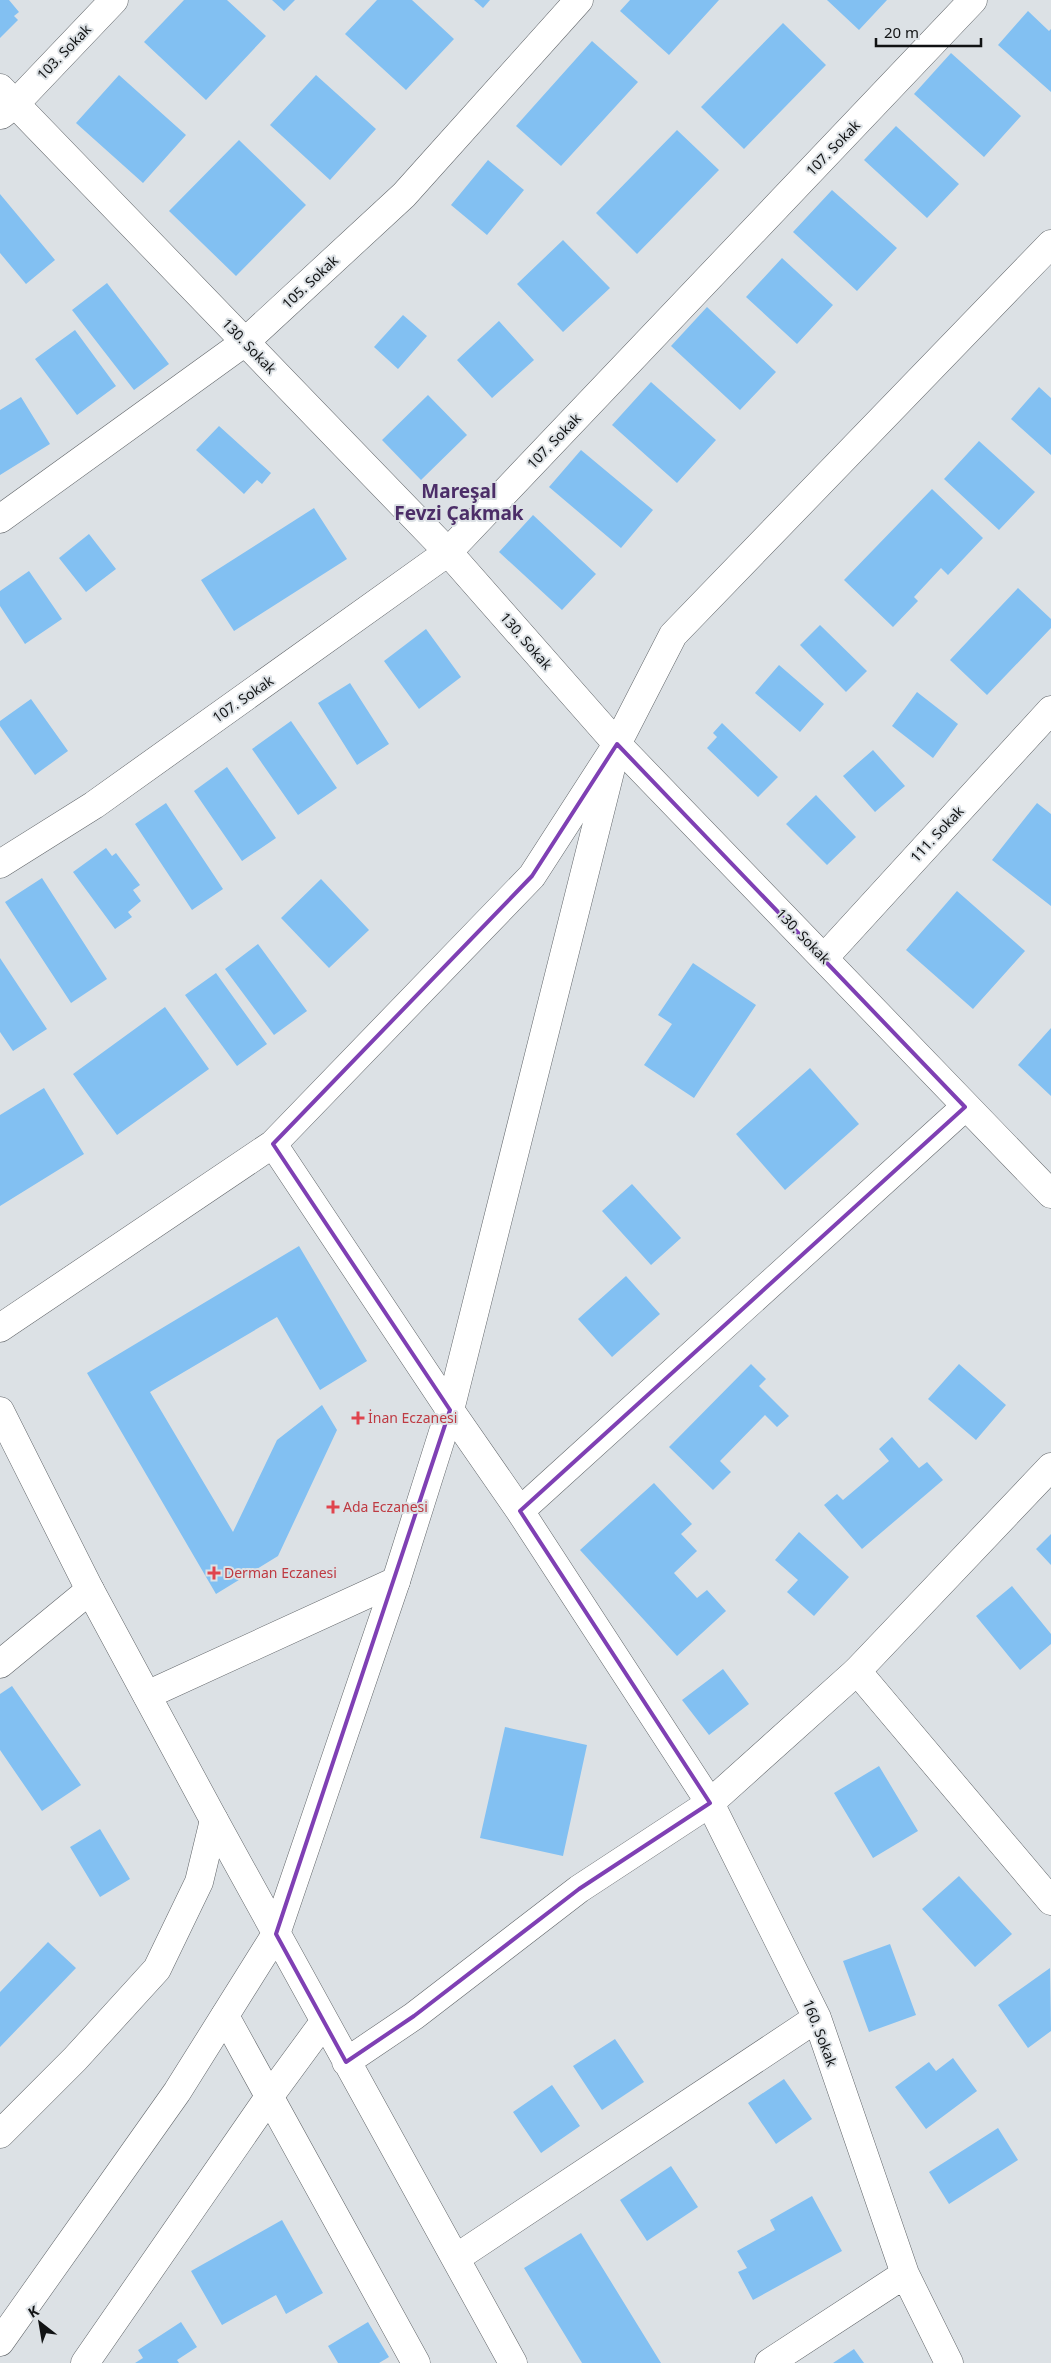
<svg xmlns="http://www.w3.org/2000/svg" width="1051" height="2363" font-family="'Noto Sans',sans-serif">
<style>
.building{fill:#82c0f2}
.lines{fill:none;stroke-linecap:round;stroke-linejoin:round}
.street-casing{stroke:#616569;stroke-width:29}
.secondary-casing{stroke:#616569;stroke-width:29}
.street{stroke:#fff;stroke-width:28}
.secondary{stroke:#fff;stroke-width:28}
.marked{fill:none;stroke:#7f40b4;stroke-width:4;stroke-linejoin:round}
.health-dot{fill:#e0444e;stroke:#dce1e5;stroke-width:2}
.labels{text-anchor:middle;stroke-width:4;stroke-linejoin:round;paint-order:stroke}
.street-label{font-size:14px;fill:#111314;stroke:#dce1e5}
.health-label{font-size:14px;fill:#be3a42;stroke:#dce1e5;text-anchor:start}
.district-label{font-size:19px;font-weight:bold;fill:#4c2e68;stroke:#dce1e5}
</style>
<rect width="100%" height="100%" fill="#dce1e5"/>
<path class="building" d="M0 0H9L19 12 14 16 18 20 0 38Z
M184 0H227L266 36 206 100 144 42Z
M272 0H295L284 11Z
M377 0H412L454 39 406 90 345 34Z
M474 0H490L483 8Z
M630 0H719L669 55 620 11Z
M827 0H887L859 30Z
M1028 11 1049 31 1051 29V92L998 45Z
M783 23 826 65 744 149 701 107Z
M592 41 638 82 561 166 516 126Z
M951 53 1021 116 984 157 914 94Z
M119 75 186 135 143 183 76 123Z
M316 75 376 129 330 180 270 125Z
M896 126 959 184 927 218 864 160Z
M677 130 719 170 637 254 596 213Z
M239 140 306 205 236 276 169 211Z
M488 160 524 190 487 235 451 205Z
M832 190 897 248 857 291 793 232Z
M0 194 55 260 26 284 0 253Z
M563 240 610 288 563 332 517 284Z
M782 258 833 305 797 344 746 297Z
M107 283 169 364 134 390 72 310Z
M707 307 776 372 740 410 671 346Z
M403 315 427 336 398 369 374 347Z
M499 321 534 360 492 398 457 360Z
M75 330 116 386 77 415 35 359Z
M651 382 716 440 677 483 612 425Z
M1039 387 1051 398V455L1011 419Z
M428 395 467 435 421 480 382 440Z
M21 397 50 444 0 475V410Z
M219 426 271 473 262 484 257 480 244 494 196 450Z
M979 441 1035 492 999 530 944 479Z
M581 450 653 510 621 548 549 487Z
M932 489 983 538 948 575 941 568 914 597 918 601 893 627 844 580Z
M314 508 347 559 234 631 201 580Z
M533 515 596 574 562 610 499 552Z
M89 534 116 569 86 592 59 558Z
M29 571 62 619 25 644 0 606V591Z
M1018 588 1051 619V628L987 695 950 660Z
M820 625 867 671 846 692 800 645Z
M426 629 461 677 419 709 384 661Z
M779 665 824 704 800 732 755 693Z
M350 683 389 744 357 765 318 703Z
M917 692 958 724 933 758 892 726Z
M31 699 68 751 35 775 0 726V721Z
M291 721 337 788 298 815 252 749Z
M722 723 778 777 758 797 707 748 717 737 713 733Z
M873 750 905 786 875 812 843 776Z
M227 767 276 838 242 861 194 791Z
M816 795 856 837 827 865 786 824Z
M166 803 223 889 192 910 135 824Z
M1037 803 1051 814V906L992 860Z
M106 848 112 856 116 853 140 885 133 890 141 901 128 912 132 917 115 929 73 872Z
M42 878 107 979 71 1003 5 902Z
M321 879 369 930 329 968 281 918Z
M957 891 1025 951 973 1009 906 950Z
M258 944 307 1011 274 1035 225 969Z
M0 958 47 1029 13 1051 0 1032Z
M693 963 756 1005 694 1098 644 1065 672 1024 658 1015Z
M216 973 267 1044 237 1066 185 995Z
M165 1007 209 1069 117 1135 73 1074Z
M1051 1028V1096L1018 1065Z
M810 1068 859 1124 785 1190 736 1134Z
M44 1088 84 1154 0 1206V1115Z
M632 1184 681 1238 651 1265 602 1211Z
M299 1246 367 1361 320 1390 277 1317 150 1392 233 1532 277 1440 322 1405 337 1430 278 1556 216 1594 87 1373Z
M626 1276 660 1314 612 1357 578 1319Z
M751 1364 766 1379 759 1386 789 1416 777 1427 765 1415 720 1461 731 1472 713 1490 669 1447Z
M959 1364 1006 1405 976 1440 928 1399Z
M892 1437 919 1468 927 1462 943 1480 862 1549 824 1505 837 1494 843 1500 889 1461 879 1449Z
M654 1483 692 1524 681 1534 697 1551 674 1573 697 1598 707 1590 726 1611 677 1656 580 1550Z
M799 1532 849 1577 814 1616 787 1592 798 1580 775 1560Z
M1051 1534V1565L1036 1549Z
M1012 1586 1051 1634V1644L1020 1670 976 1616Z
M723 1669 749 1704 709 1735 682 1700Z
M12 1686 81 1785 42 1811 0 1750V1694Z
M505 1727 587 1745 563 1856 480 1838Z
M879 1766 918 1831 873 1858 834 1793Z
M100 1829 130 1879 100 1897 70 1847Z
M959 1876 1012 1934 975 1967 922 1909Z
M48 1942 76 1968 0 2047V1992Z
M890 1944 916 2015 869 2032 843 1961Z
M1050 1968 1051 2031 1028 2048 998 2005Z
M615 2039 644 2082 602 2110 573 2066Z
M953 2058 977 2091 926 2129 895 2087 929 2062 936 2071Z
M784 2079 812 2119 776 2144 748 2103Z
M552 2085 580 2126 541 2153 513 2112Z
M998 2128 1018 2160 949 2204 929 2172Z
M671 2166 698 2207 647 2241 620 2200Z
M812 2196 842 2251 753 2300 738 2272 747 2268 737 2251 775 2230 770 2220Z
M282 2220 323 2293 286 2314 276 2295 222 2325 191 2271Z
M581 2233 661 2363H582L524 2268Z
M181 2322 197 2347 177 2360 179 2363H135L143 2358 138 2350Z
M368 2322 389 2357 379 2363H338L328 2346Z
M854 2349 864 2363H833Z"/>
<g class="lines">
<defs>
<path id="street" d="M0 88 448 552 617 744 1051 1194
M1 115 15 104 114 0
M0 519 245 342 404 195 579 0
M0 864 94 805 448 552 973 0
M824 958 1051 710
M273 1144 450 1410 520 1511 710 1803 817 2018 905 2274 949 2363
M0 1328 273 1144 532 876 614 749
M520 1511 965 1107
M0 1664 90 1590
M857 1671 1051 1901
M147 1695 396 1581
M225 2016 416 2363
M0 2134 75 2059 157 1969 199 1882 214 1820
M456 2258 817 2018
M769 2363 905 2274"/>
<path id="secondary" d="M0 1411 90 1590 214 1820 513 2363
M346 2062 414 2016 579 1889 710 1803 857 1671 1051 1467
M0 2342 177 2092 276 1934 396 1581 450 1410 617 744 673 635 1051 244
M85 2363 269 2097 324 2022"/>
</defs>
<use href="#street" class="street-casing"/>
<use href="#secondary" class="secondary-casing"/>
<use href="#street" class="street"/>
<use href="#secondary" class="secondary"/>
</g>
<path class="marked" d="M617 744 965 1107 520 1511 710 1803 579 1889 414 2016 346 2062 276 1934 450 1410 273 1144 532 876Z"/>
<g class="health-dot">
<path d="M355.5 1410.5h5v5h5v5h-5v5h-5v-5h-5v-5h5z"/>
<path d="M330.5 1499.5h5v5h5v5h-5v5h-5v-5h-5v-5h5z"/>
<path d="M211.5 1565.5h5v5h5v5h-5v5h-5v-5h-5v-5h5z"/>
</g>
<g class="labels">
<g class="street-label">
<text transform="translate(64 52) rotate(-46)" y="5">103. Sokak</text>
<text transform="translate(833 148) rotate(-46)" y="5">107. Sokak</text>
<text transform="translate(310 282) rotate(-43)" y="5">105. Sokak</text>
<text transform="translate(249 346) rotate(46)" y="5">130. Sokak</text>
<text transform="translate(554 441) rotate(-46)" y="5">107. Sokak</text>
<text transform="translate(526 641) rotate(49)" y="5">130. Sokak</text>
<text transform="translate(243 699) rotate(-35)" y="5">107. Sokak</text>
<text transform="translate(937 834) rotate(-47)" y="5">111. Sokak</text>
<text transform="translate(803 936) rotate(46)" y="5">130. Sokak</text>
<text transform="translate(820 2033) rotate(69)" y="5">160. Sokak</text>
</g>
<g class="health-label">
<text x="368" y="1423">İnan Eczanesi</text>
<text x="343" y="1512">Ada Eczanesi</text>
<text x="224" y="1578">Derman Eczanesi</text>
</g>
<g class="district-label">
<text x="459" y="498">Mareşal<tspan x="459" dy="22">Fevzi Çakmak</tspan></text>
</g>
</g>
<g transform="translate(40 2323) rotate(329)" stroke="#dce1e5" stroke-width="4" paint-order="stroke">
<path d="M0-4L9 19L0 12L-9 19Z" fill="#111314"/>
<text y="-8" font-size="14" font-weight="bold" text-anchor="middle" fill="#111314">K</text>
</g>
<path d="M876 38v8h105v-8" fill="none" stroke="#111314" stroke-width="2.5"/>
<text x="884" y="38" font-size="15" fill="#111314" stroke="#dce1e5" stroke-width="4" paint-order="stroke">20 m</text>
</svg>
